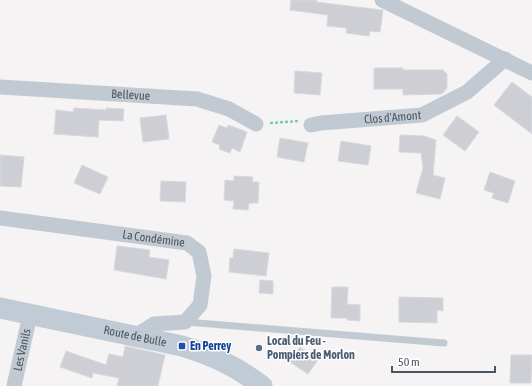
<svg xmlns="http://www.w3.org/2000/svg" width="532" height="386" font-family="'Asap Condensed',sans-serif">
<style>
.building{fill:#cdcfd5;stroke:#d7d9de}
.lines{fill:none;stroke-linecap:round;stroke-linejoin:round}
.path{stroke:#7ad0a6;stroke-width:2.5;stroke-dasharray:3 2;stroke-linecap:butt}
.lane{stroke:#c1cad2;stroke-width:7}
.street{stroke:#c1cad2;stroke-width:15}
.secondary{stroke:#c1cbd6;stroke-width:21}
.transit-dot{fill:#1a4fb4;stroke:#fff;stroke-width:1.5}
.service-dot{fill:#5c6f8a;stroke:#fff;stroke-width:1.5}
.labels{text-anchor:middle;stroke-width:3;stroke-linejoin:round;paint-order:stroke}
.street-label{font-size:12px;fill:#4a5661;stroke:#fff}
.service-label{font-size:12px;font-weight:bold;fill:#4e5e75;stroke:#fff;text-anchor:start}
.transit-label{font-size:12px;font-weight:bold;fill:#164399;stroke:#fff;text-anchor:start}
</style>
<rect width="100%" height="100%" fill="#f5f3f3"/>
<path class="building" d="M291 0H317L316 2 382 10H383L380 32 370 31 369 36 346 33 347 28 327 26 328 15 290 10Z
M374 68H403V70H443L447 74V88L442 94 403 95V89H374Z
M295 71 322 73 320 95 294 93Z
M512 82 532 97V134L494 105Z
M74 108 106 110V108L124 109 123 121 99 120 98 137 54 134 56 110 73 112Z
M166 115 169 139 143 142 140 118Z
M457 116 479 132 465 151 443 135Z
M219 125 227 128 228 125 247 132 240 152 232 148 230 153 219 149 220 145 212 142Z
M400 135 424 136 436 140 433 175 445 178 440 199 416 193 423 168 421 153 399 152Z
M280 138 308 143 304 162 277 157Z
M341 141 371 146 368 165 338 161Z
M0 155 24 157 21 187 0 186Z
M82 165 108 177 100 194 74 183Z
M490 172 515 181 508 203 492 198 494 193 484 190Z
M234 176 253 177 252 182H259L258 203H249L248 210 233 209 234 201 224 200 225 180 234 181Z
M161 181 186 182 185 202 160 201Z
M117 246 150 250 149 257 169 260 166 279 114 270Z
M234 249 269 253 266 276 229 272 230 258H233Z
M260 280 273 281V294L259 293Z
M332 287H348L347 304 360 305V321L347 320V318H331Z
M399 297 443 298V311L437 310V323L399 322Z
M125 346 165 355 158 386H117L119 378 93 373 92 378 60 367 66 351 106 365 109 354 123 357Z
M300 347 318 360 308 374 287 360 293 351 296 353Z
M511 355H532L531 383H510Z"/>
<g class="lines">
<path class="path" d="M270 123 299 121"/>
<path class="lane" d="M186 322 444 343"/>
<g class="street">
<path d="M382 0 532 73"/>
<path id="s1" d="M0 87 197 99 229 109 256 124"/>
<path id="s2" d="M311 125 321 123 422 115 467 92 505 59"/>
<path id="s3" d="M0 218 187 243 199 252 204 276 200 305 185 322 154 324 135 336"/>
<path id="s4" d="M14 386 30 315"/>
</g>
<path class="secondary" id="s5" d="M0 308 182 346C214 356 234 365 262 386"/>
</g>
<rect class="transit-dot" x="178" y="342" width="8" height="8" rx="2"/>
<circle class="service-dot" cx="259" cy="348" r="4"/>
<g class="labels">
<g class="street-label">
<text dy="4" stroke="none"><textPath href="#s1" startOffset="131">Bellevue</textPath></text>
<text dy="4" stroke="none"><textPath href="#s2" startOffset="82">Clos d'Amont</textPath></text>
<text dy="4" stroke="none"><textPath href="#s3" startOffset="155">La Condémine</textPath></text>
<text dy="4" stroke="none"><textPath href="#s5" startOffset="138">Route de Bulle</textPath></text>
<text dy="4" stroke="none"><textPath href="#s4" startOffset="37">Les Vanils</textPath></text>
</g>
<g class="service-label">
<text x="267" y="345">Local du Feu -<tspan x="267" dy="14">Pompiers de Morlon</tspan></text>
</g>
<g class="transit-label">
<text x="190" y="350">En Perrey</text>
</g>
</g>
<path d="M392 366v6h103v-6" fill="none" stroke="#4a5661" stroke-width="2"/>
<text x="398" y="366" font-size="12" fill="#4a5661" stroke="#ffffff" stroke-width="3" paint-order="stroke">50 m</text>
</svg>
